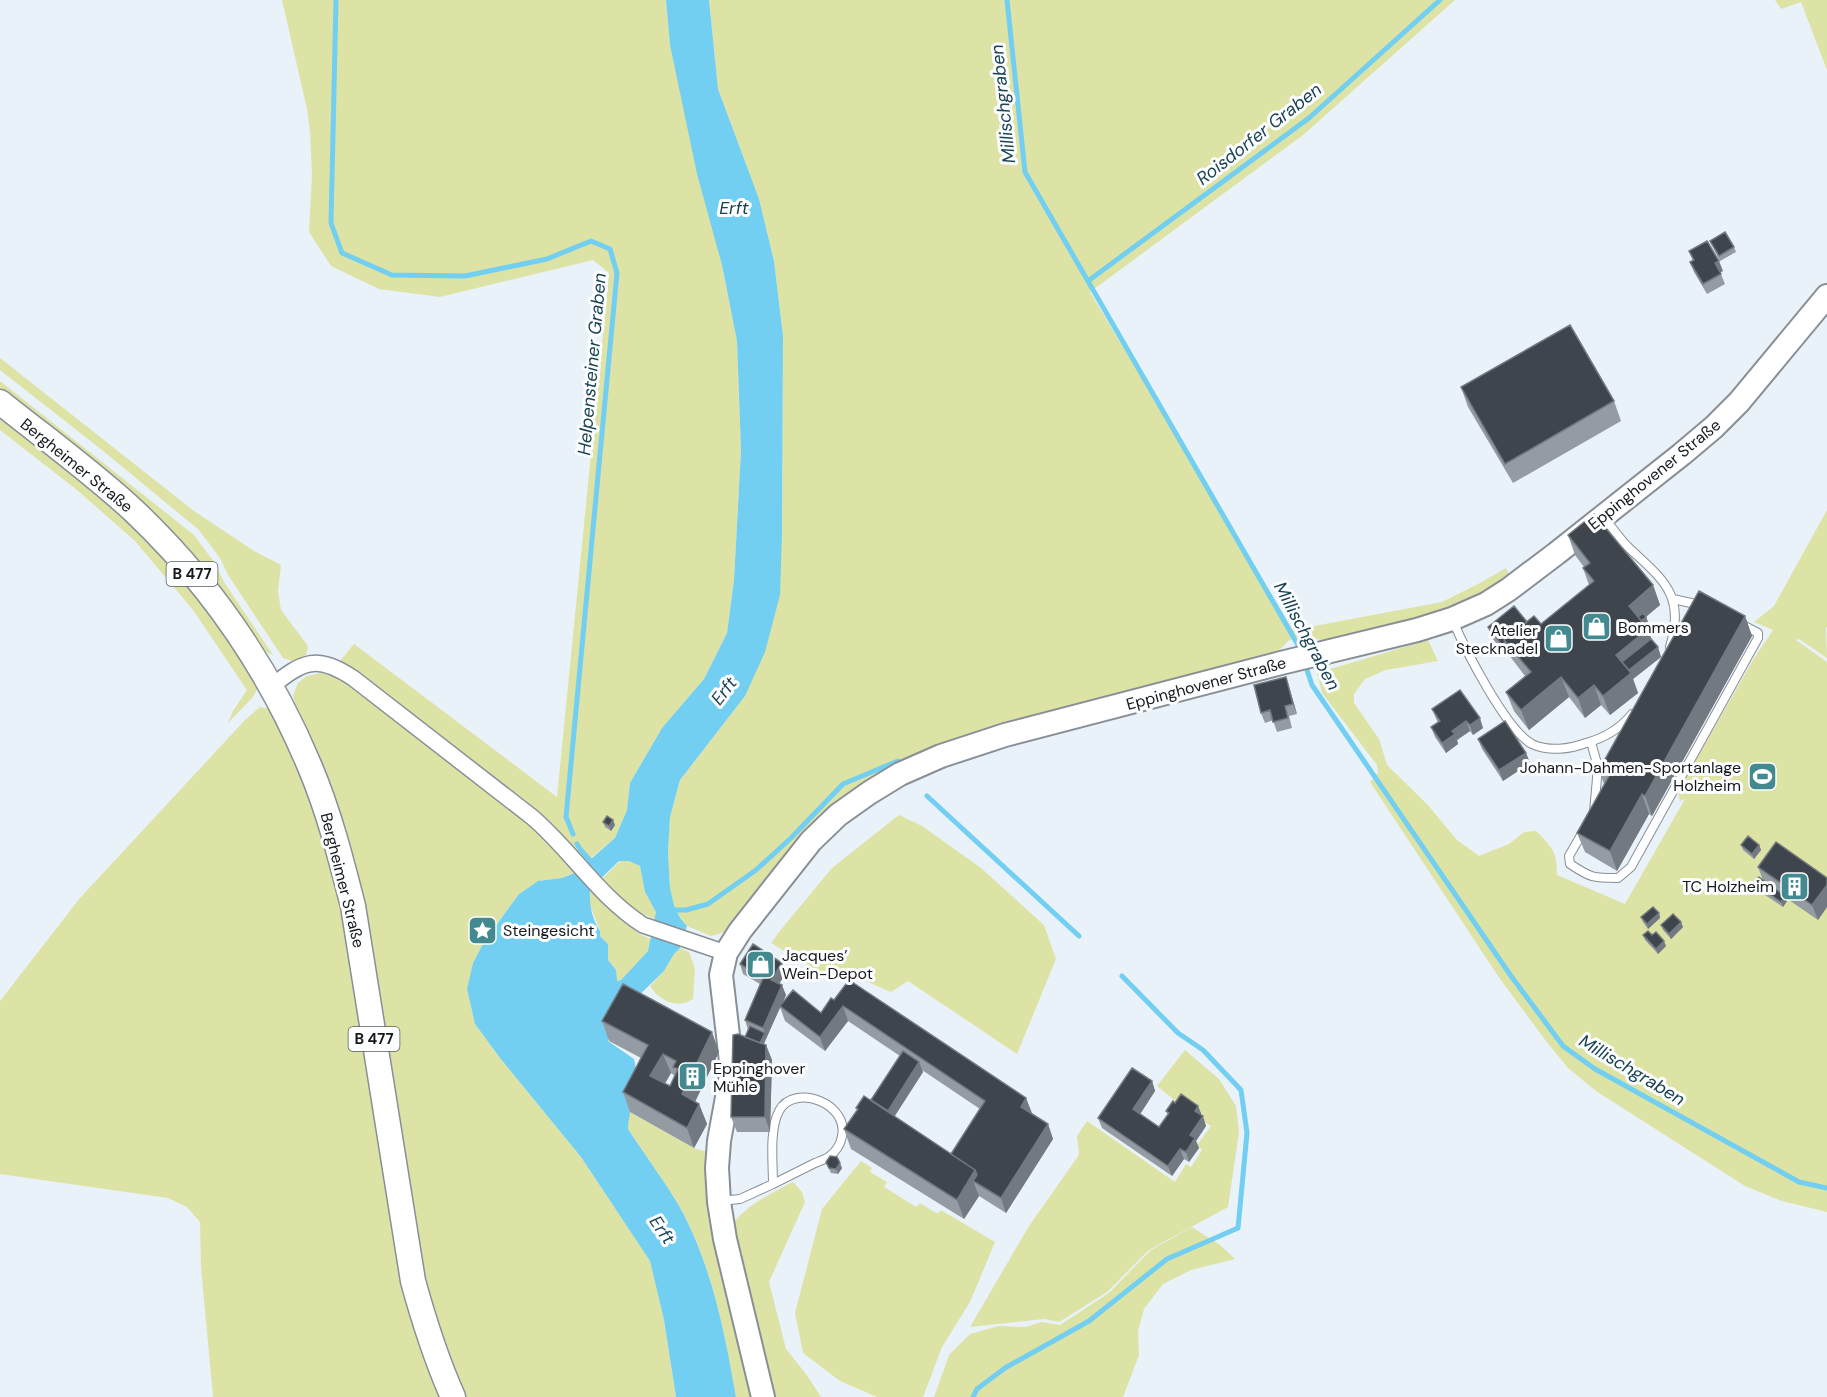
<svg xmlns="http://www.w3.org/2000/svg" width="1827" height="1397" font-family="'DM Sans',sans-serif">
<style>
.green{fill:#dde3a5}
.water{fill:#72cff1;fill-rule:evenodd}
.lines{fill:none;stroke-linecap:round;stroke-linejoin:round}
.stream{stroke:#72cff1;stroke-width:5}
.lane-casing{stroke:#888f97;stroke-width:10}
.street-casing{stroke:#888f97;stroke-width:18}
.secondary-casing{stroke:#888f97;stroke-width:26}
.primary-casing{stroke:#888f97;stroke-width:27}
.lane{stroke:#fff;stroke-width:8}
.street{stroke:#fff;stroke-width:15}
.secondary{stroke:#fff;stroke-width:22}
.primary{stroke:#fff;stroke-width:24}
.wall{fill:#949ba2;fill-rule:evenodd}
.shaded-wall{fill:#727980}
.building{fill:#3f454c;stroke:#727980;stroke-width:1.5;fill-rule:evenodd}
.labels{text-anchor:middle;stroke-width:6;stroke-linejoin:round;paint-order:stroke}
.shield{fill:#fcfdff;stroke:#5b5d60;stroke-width:1.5}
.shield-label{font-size:15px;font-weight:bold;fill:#16191c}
.street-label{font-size:16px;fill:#16191c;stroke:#fcfdff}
.poi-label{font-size:16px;fill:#16191c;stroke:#fcfdff;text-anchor:start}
.water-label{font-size:18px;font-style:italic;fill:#1a4352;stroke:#fcfdff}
</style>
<rect width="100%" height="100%" fill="#e9f1f9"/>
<path class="green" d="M282 0H666L670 45 722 265 737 341 741 451 734 580 727 633 704 679 662 728 630 783 627 810 615 838 586 862C568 839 548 820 526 801L340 661 354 644 557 797 609 273 593 260 440 297 379 289 331 266 309 232 312 174 310 132 307 109Z
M709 0H1455L1303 135 1090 292 1293 630 1442 602 1480 583 1506 568 1510 577 1495 587 1446 611 1357 636 1324 640 1297 637 1288 641 1276 654 898 766 725 932 711 936 687 926 680 918 674 905 670 889 668 853 670 817 680 780 745 696 782 534 783 336 774 261 759 199 718 89Z
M1775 0H1827V70L1801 2 1781 9Z
M0 358 194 511 254 551 281 565 278 591 281 610 308 646 306 655 292 661 283 658 228 575 220 558 199 530 102 450 0 370Z
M0 381 194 535 214 562 224 582 273 655 260 649 0 392Z
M0 416C58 462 117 505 167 560 200 596 227 638 255 678L258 688 253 697 228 723 233 711 247 690 193 610 135 541 77 490 0 430Z
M1827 510V626L1826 628 1827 658 1799 639 1796 640 1827 662V1212L1782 1201 1745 1186 1596 1091 1568 1068 1546 1041 1498 976 1370 782 1378 773 1377 765 1322 693 1317 673 1428 640 1438 661 1386 670 1365 679 1354 694V703L1379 739 1387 765 1427 804 1457 840 1479 856 1509 844 1524 832 1536 831C1552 847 1557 851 1557 875L1625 904 1685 799 1680 801 1678 791 1753 660 1773 630 1754 622 1774 606Z
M321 673 334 675 348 683 516 813 563 859 575 873 562 878 538 881 519 894 484 942 473 963 467 989 475 1024 500 1058 581 1157 650 1261 664 1320 676 1397H464L448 1359 422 1277 321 763 296 708 293 695 298 683 307 676Z
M260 707 271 709 317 812 343 906 404 1284 413 1325 442 1397H213L201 1267 200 1222 187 1207 168 1198 0 1174V1001L80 898 245 720Z
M899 815 922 826 981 868 1044 925 1056 959 1017 1054 908 981 891 992 847 973 832 979 771 943 779 932 832 868Z
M620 861H629L640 866 645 892 656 911 655 919 634 910 602 879Z
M590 889 641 935 651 939 648 951 621 980 616 981V970L608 960V944L600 936V931L589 902Z
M680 948 689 952 695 969 693 999C677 1010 659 1000 650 986L664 971 674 954Z
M1185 1050 1219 1079 1236 1106 1239 1132 1228 1207 1149 1250 1107 1292 1059 1322 1044 1319 970 1327 1029 1226 1079 1155 1077 1136 1087 1121 1175 1182 1186 1164 1191 1167 1202 1150 1197 1145 1211 1126 1201 1120 1204 1115 1186 1102 1182 1106 1157 1086Z
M630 1112 694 1148 712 1153 754 1397H736C725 1334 713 1270 683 1213 667 1184 646 1157 628 1129L629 1113Z
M861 1161 872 1168 870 1172 887 1182 884 1187 916 1207 920 1203 936 1213 940 1212 941 1210 995 1242 970 1302 942 1347 923 1397H877L840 1381 803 1353 795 1313 822 1209Z
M793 1182 802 1192 805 1202 769 1282 786 1349 806 1374 821 1397H771L728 1230C744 1206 768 1195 793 1182Z
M1192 1227 1220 1245 1235 1259 1191 1270 1163 1284 1144 1309 1138 1331 1139 1355 1123 1397H934L949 1355 970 1334 999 1326 1026 1327 1041 1322 1060 1325 1109 1293 1151 1250Z"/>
<path class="water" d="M666 0H709L718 89 759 199 774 261 783 336 782 534 780 595 765 652 745 696 680 780 670 817 668 853 670 888 674 905 680 918 687 926 680 948 674 954 664 971 632 1002 611 1012 608 1041 634 1059C640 1082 629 1106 628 1129 646 1157 667 1184 683 1213 713 1271 725 1334 736 1397H676L664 1320 650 1261 581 1157 500 1058 475 1024 467 989 473 963 484 942 519 894 538 881 562 878 575 873 615 838 627 810 630 783 662 728 704 679 727 633 734 580 741 451 737 341 722 265 697 174 670 45ZM619 861H629L640 866 645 892 656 912 648 951 621 980 617 981 616 970 608 960V944L600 936V931C592 919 589 904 590 889Z"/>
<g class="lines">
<path class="stream" d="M336 0 331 223 342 253 392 275 465 276 547 259 591 241 610 249 617 273 566 817 573 834
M1007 0 1025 172 1302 652
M1088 281 1309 118 1440 0
M1305 664 1312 685 1511 976 1563 1046 1595 1069 1799 1182 1827 1188
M927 796 1079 936
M577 844 580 849 593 864
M672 910H686L708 904 756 870 791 838 843 784 898 761
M973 1397 977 1389 1005 1368 1089 1321 1167 1259 1238 1228 1247 1133 1241 1090 1203 1050 1178 1033 1122 976"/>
<defs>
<path id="lane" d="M1604 518C1612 527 1619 538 1628 547 1662 579 1686 594 1670 647
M1673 599 1700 605
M1453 621C1465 649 1506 730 1532 744 1549 752 1570 749 1586 743 1604 738 1620 729 1632 714
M1591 742 1598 767 1594 812
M1584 830 1569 856 1570 864C1591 878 1593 878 1618 878L1631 867 1758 638V633L1741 624
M720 1201 740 1199 773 1184C773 1163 769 1130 779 1111 794 1082 853 1104 841 1140 840 1145 835 1152 831 1155 827 1159 820 1161 815 1163 801 1170 787 1177 773 1184"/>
<path id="street" d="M271 687C303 661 316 654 353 678L532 817C571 850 599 897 643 925L726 953"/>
<path id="secondary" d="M763 1397 725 1239 719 1202 717 1168 719 1141 732 1070 721 975 726 953 740 931 811 841 838 815 869 793 900 774 941 756 1005 735 1281 663 1417 630 1452 619 1486 604 1508 590 1557 553 1682 454 1714 427 1739 402 1827 296"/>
<path id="primary" d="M0 402C45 438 92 472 134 511 210 583 270 671 310 767 329 812 341 859 353 906L413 1281C424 1321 436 1359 453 1397"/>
</defs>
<use href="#lane" class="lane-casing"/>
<use href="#street" class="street-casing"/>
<use href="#secondary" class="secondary-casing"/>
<use href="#primary" class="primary-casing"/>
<use href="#lane" class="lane"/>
<use href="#street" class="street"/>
<use href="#secondary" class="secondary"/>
<use href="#primary" class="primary"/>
</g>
<path class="wall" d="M1710 241 1734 247 1736 252 1720 261Z
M1689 251 1723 271 1720 272 1725 284 1707 294 1694 272 1690 262 1693 261Z
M1461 387 1614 401 1621 421 1513 483 1468 407Z
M1568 535 1653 585 1660 605 1646 617 1648 622 1644 625 1651 639 1658 647 1661 657 1633 679 1638 693 1610 715 1601 705 1585 718 1569 697 1529 730 1514 711 1506 692 1525 676 1512 659 1508 653 1506 655 1491 637 1488 627 1527 622 1541 624 1589 585 1583 568 1584 567 1575 555Z
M1745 616 1752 636 1652 816 1649 814 1617 871 1585 852 1577 833 1604 784 1599 770Z
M1286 677 1297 714 1289 716 1292 728 1277 732 1273 720 1265 723 1261 713Z
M1460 690 1483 728 1473 735 1470 731 1457 740 1458 744 1446 753 1435 737 1431 727 1438 723 1432 709Z
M1478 739 1526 753 1530 763 1503 781 1482 749Z
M603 822 615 825 611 831 605 827Z
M1741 845H1759L1761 850 1754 859 1743 850Z
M1758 867 1827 878V907L1818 920 1786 898 1787 901 1783 907 1756 889 1754 883 1763 880Z
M1659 913 1660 918 1648 929 1643 922 1641 917Z
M1661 925 1683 927 1671 939 1663 930Z
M1643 935H1652L1666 946 1658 954 1645 940Z
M740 964 786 973 779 984 786 995 782 1004 821 1013 831 998 1026 1098 1031 1114 1048 1124 1053 1139 1006 1213 979 1196 964 1219 851 1149 844 1129 857 1110 856 1108 871 1100 900 1056 848 1021 825 1051 785 1021 780 1007 764 1044 766 1045 772 1060 770 1132H737L731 1117 745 1037 748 1030 745 1020 760 984 743 974ZM922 1070 980 1109 951 1154 895 1116 923 1072Z
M602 1021 719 1052 695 1102 699 1104 707 1124 694 1148 630 1112 623 1092 641 1058 609 1041ZM671 1073 675 1076 670 1086 665 1084Z
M1152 1081 1155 1091 1140 1114 1159 1127 1168 1115 1166 1111 1175 1103 1198 1106 1206 1126 1196 1141 1199 1148 1189 1162 1184 1159 1172 1176 1102 1128 1098 1118Z
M828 1167 842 1168 838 1174 831 1173Z"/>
<path class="shaded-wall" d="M1719 261 1723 271 1719 273 1715 263Z
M1653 585 1660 605 1637 624 1629 606Z
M1745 616 1752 636 1652 816 1645 796Z
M1646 617 1648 622 1639 629 1637 624Z
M1648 629 1655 649 1626 672 1616 655Z
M1504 643 1508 653 1506 655 1502 645Z
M1658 647 1661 657 1633 679 1638 693 1610 715 1603 696 1626 672Z
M1286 677 1289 687 1297 714 1293 704Z
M1561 677 1569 697 1529 730 1521 710Z
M1594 685 1601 705 1585 718 1578 698Z
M1480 718 1483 728 1473 735 1470 725Z
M1466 721 1470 731 1457 740 1458 744 1446 753 1442 743 1452 731Z
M1526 753 1530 763 1503 781 1499 770Z
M1642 794 1649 814 1617 871 1610 851Z
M613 820 615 825 611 831 609 826Z
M1759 845 1761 850 1754 859 1752 854Z
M1827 885V907L1818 920 1812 905Z
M1785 896 1787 901 1783 907 1781 902Z
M1659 913 1660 918 1648 929 1647 924Z
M1681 922 1683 927 1671 939 1669 934Z
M1664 941 1666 946 1658 954 1656 949Z
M782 963 786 973 775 990 771 980Z
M782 985 786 995 758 1056 757 1051 765 1033 763 1028Z
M843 1006 848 1021 825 1051 820 1037Z
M712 1032 719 1052 689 1114 682 1094Z
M766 1045 772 1060 770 1132 765 1117Z
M663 1054 671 1073 657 1096 650 1076Z
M919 1062 923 1072 888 1126 884 1116Z
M1152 1081 1155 1091 1137 1119 1133 1109Z
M1026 1098 1032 1113 1026 1122 1021 1107Z
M699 1104 707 1124 694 1148 687 1128Z
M1198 1106 1202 1116 1195 1111Z
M1203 1116 1206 1126 1196 1141 1199 1148 1189 1162 1186 1152 1190 1135Z
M1048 1124 1053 1139 1006 1213 1001 1198Z
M1180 1149 1184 1159 1172 1176 1168 1166Z
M840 1163 842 1168 838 1174 836 1169Z
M975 1170 981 1186 973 1181 979 1196 964 1219 957 1200Z"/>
<path class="building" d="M1725 232 1734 247 1719 256 1710 241Z
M1707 241 1719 261 1715 263 1721 274 1703 284 1690 262 1694 260 1689 251Z
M1570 325 1614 401 1505 464 1461 387Z
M1594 514 1653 585 1629 606 1648 629 1616 655 1631 673 1603 696 1594 685 1578 698 1561 677 1521 710 1506 692 1531 672 1504 640 1534 616 1541 624 1594 581 1583 568 1590 563 1568 535Z
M1699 591 1745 616 1645 796 1642 794 1610 851 1577 833 1609 776 1599 770Z
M1514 606 1527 622 1504 640 1507 646 1504 643 1502 645 1488 627Z
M1643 613 1646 617 1641 621 1638 617Z
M1651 639 1658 647 1629 670 1622 662Z
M1286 677 1293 704 1285 706 1288 718 1273 722 1270 710 1261 713 1254 685Z
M1460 690 1480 718 1470 725 1466 721 1452 731 1455 734 1442 743 1431 727 1440 721 1432 709Z
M1505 721 1526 753 1499 770 1478 739Z
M607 816 613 820 609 826 603 822Z
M1748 836 1759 845 1752 854 1741 845Z
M1776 842 1827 878V885L1812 905 1758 867Z
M1759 877 1785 896 1781 902 1754 883Z
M1653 907 1659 913 1647 924 1641 917Z
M1673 914 1681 922 1669 934 1661 925Z
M1648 931 1652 935 1656 932 1664 941 1656 949 1643 935Z
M753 944 782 963 771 980 782 985 763 1028 745 1020 763 978 740 964Z
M849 980 1026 1098 1021 1107 1048 1124 1001 1198 973 1181 977 1175 975 1170 951 1154 985 1101 843 1006 820 1037 780 1006 793 990 821 1013 831 998 834 1000Z
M623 984 712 1032 682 1094 699 1104 687 1128 623 1092 648 1045 602 1021ZM663 1054 676 1061 673 1067 678 1069 670 1086 650 1076Z
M750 1026 765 1033 760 1043 745 1037Z
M738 1034 766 1045 765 1117H731L733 1035Z
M903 1051 919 1062 888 1111 871 1100Z
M1132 1068 1152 1081 1133 1109 1159 1127 1169 1113 1166 1111 1173 1101 1175 1103 1181 1094 1198 1106 1195 1111 1203 1116 1190 1135 1195 1138 1186 1152 1180 1149 1168 1166 1098 1118Z
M864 1096 975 1170 957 1200 844 1129 858 1109 856 1108Z
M830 1156 837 1157 840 1163 836 1169 829 1168 826 1162Z"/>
<defs>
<symbol id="shop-square" viewBox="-11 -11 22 22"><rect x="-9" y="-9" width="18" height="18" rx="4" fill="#428a8f" stroke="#fcfdff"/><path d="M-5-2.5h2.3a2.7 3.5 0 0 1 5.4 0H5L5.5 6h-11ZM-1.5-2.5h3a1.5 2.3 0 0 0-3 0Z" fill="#fff"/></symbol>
<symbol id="stadium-square" viewBox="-11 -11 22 22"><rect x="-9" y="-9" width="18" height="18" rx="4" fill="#428a8f" stroke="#fcfdff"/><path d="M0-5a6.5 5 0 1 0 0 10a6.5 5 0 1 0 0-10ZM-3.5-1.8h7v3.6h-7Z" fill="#fff"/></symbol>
<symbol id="building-square" viewBox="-11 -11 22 22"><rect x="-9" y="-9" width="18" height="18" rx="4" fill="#428a8f" stroke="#fcfdff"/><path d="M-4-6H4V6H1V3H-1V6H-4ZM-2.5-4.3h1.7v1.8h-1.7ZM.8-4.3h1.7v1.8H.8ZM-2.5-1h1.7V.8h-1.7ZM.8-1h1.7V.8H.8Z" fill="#fff"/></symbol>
<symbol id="sight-square" viewBox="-11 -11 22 22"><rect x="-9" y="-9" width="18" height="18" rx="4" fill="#428a8f" stroke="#fcfdff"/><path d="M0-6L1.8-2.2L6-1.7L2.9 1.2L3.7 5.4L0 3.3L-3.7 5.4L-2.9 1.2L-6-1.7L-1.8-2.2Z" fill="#fff"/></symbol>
</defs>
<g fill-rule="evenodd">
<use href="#shop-square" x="1580" y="610" width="33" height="33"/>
<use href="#shop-square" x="1542" y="622" width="33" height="33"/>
<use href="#stadium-square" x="1746" y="760" width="33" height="33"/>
<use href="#building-square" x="1778" y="870" width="33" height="33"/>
<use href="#sight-square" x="466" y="914" width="33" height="33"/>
<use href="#shop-square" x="744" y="948" width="33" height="33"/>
<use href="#building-square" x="676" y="1060" width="33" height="33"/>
</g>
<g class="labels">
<g class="shield">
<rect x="166.5" y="562" width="51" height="24" rx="4.5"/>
<rect x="348.5" y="1027" width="51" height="24" rx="4.5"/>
</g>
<g class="shield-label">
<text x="192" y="579">B 477</text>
<text x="374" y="1044">B 477</text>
</g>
<g class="street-label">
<text transform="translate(77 465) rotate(39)" y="6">Bergheimer Straße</text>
<text transform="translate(1654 474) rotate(-39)" y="6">Eppinghovener Straße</text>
<text transform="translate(1206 683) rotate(-15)" y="6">Eppinghovener Straße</text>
<text transform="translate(343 880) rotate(76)" y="6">Bergheimer Straße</text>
</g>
<g class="poi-label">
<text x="1618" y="633">Bommers</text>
<text x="1538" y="636" text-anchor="end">Atelier<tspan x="1538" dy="18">Stecknadel</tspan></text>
<text x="1741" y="773" text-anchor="end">Johann-Dahmen-Sportanlage<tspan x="1741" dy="18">Holzheim</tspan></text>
<text x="1774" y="892" text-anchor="end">TC Holzheim</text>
<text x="503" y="936">Steingesicht</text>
<text x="782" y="961">Jacques’<tspan x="782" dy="18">Wein-Depot</tspan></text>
<text x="713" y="1074">Eppinghover<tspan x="713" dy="18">Mühle</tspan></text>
</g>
<g class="water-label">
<text transform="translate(1003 104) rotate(-96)" y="6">Millischgraben</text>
<text transform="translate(1259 134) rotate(-38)" y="6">Roisdorfer Graben</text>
<text x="734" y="214">Erft</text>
<text transform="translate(592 364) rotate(-85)" y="6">Helpensteiner Graben</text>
<text transform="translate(1307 636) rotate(62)" y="6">Millischgraben</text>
<text transform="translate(724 691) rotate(-52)" y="6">Erft</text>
<text transform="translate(1632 1070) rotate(31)" y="6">Millischgraben</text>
<text transform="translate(662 1230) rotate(56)" y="6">Erft</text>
</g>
</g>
</svg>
